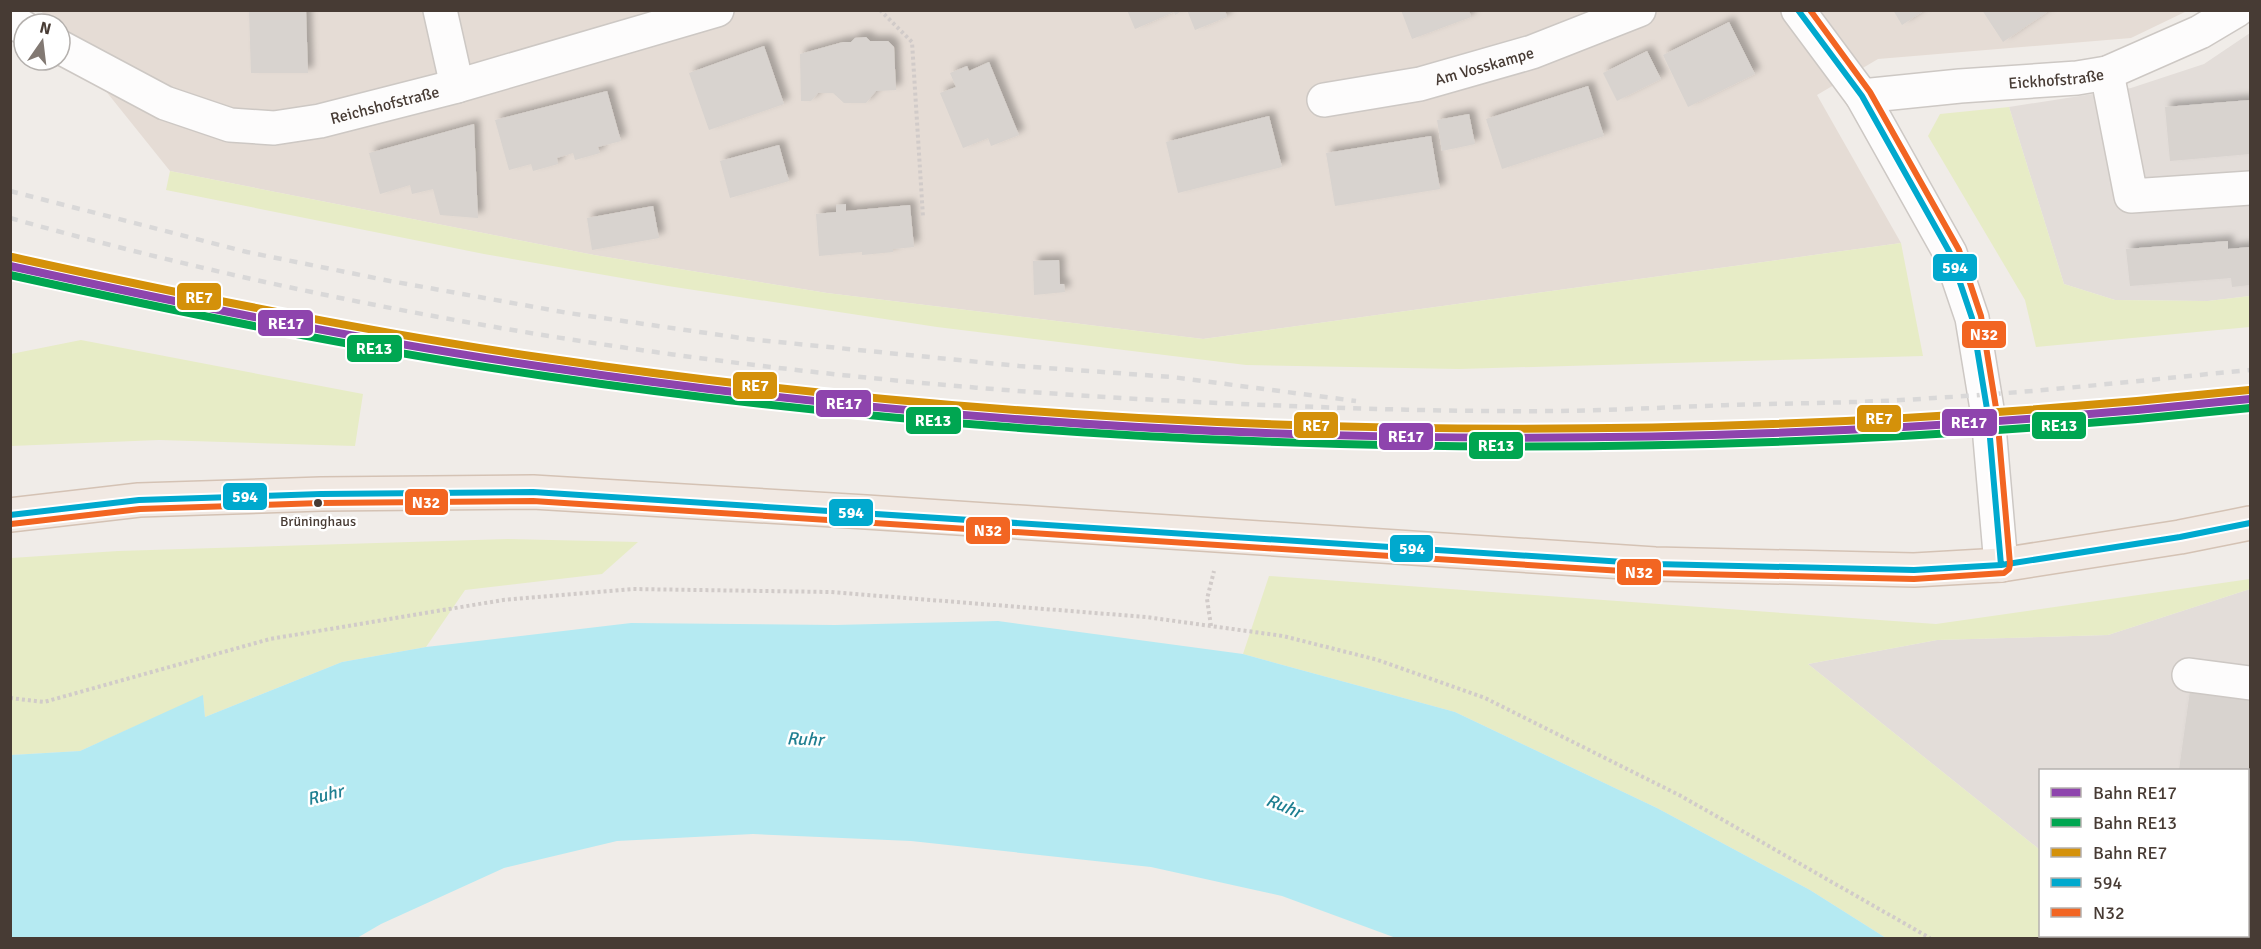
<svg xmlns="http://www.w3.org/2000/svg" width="2261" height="949" font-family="Signika,sans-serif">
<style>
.residential{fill:#e5dcd5}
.industrial{fill:#e3ddd9}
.green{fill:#e7ecc6}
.water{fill:#b5eaf2}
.building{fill:#d8d3cf;filter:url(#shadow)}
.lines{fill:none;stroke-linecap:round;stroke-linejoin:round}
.minor-casing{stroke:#cdc8c4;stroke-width:36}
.major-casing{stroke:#d4c2b4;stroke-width:36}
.path{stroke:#d1cbc9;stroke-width:4;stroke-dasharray:3 3;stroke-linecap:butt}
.minor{stroke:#fdfcfc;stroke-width:33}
.major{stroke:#f1e9e3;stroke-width:33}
.rail{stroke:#d9d8d8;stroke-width:4.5;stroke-dasharray:8 8;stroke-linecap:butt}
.bus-1-casing{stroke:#fff;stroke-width:10}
.bus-2-casing{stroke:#fff;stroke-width:10}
.bus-1{stroke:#00a9ce;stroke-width:6}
.bus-2{stroke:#f26522;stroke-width:6}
.rail-1-casing{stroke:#fff;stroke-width:12}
.rail-2-casing{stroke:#fff;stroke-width:12}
.rail-3-casing{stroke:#fff;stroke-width:12}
.rail-1{stroke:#8e44ad;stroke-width:8}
.rail-2{stroke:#00a651;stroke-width:8}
.rail-3{stroke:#d4910a;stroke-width:8}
.bus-dot{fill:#473b34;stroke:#fff;stroke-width:2}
.labels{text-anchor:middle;stroke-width:5;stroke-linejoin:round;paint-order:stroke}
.bus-label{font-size:14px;fill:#473b34;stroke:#fff}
.street-label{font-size:16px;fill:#473b34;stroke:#fff}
.water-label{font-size:18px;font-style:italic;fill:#1f7f91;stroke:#fff}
.line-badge{stroke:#fff;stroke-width:2}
.badge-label{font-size:16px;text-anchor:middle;font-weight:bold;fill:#fff}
</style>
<defs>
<filter id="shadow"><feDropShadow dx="5.5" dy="-5.5" stdDeviation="3" flood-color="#0004"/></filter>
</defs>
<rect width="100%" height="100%" fill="#f0ece8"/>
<path class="residential" d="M41 11H2187L2131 38 1878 59 1817 95 1901 243 1203 339 827 293 594 255 170 171 60 34V24H52Z"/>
<path class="industrial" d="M2250 33V296L2208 301 2115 300 2064 284 2009 107 2131 88 2204 64Z
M2250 589V938H2152L2148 936H2248V770H2040V850L1808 664 1937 640 2108 635Z"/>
<path class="green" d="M2009 107 2064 284 2115 300 2208 301 2250 296V327L2036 347 2025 300 1928 136 1940 114Z
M170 171 594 255 827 293 1203 339 1901 243 1923 356 1459 369 1246 365 937 327 668 286 484 254 166 190Z
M81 340 363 394 355 446 159 440 11 446V354Z
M508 539 638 542 602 574 465 590 426 647 342 662 205 717 203 696 80 751 11 755V558L118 551Z
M1269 576 1936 624 2250 579V589L2108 635 1937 640 1808 664 2040 850V936H2148L2152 938H1886L1810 890 1657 808 1455 712 1243 654Z"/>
<path class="water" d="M998 621 1243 654 1455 712 1657 808 1810 890 1886 938H1396L1282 896 1151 867 911 841 753 834 617 841 504 868 381 924 357 938H11V755L80 751 203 695 205 717 342 662 426 647 631 623 835 625Z"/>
<path class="building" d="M249 10H306L308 73H251Z
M1127 10H1179V13L1175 15 1174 12 1135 29Z
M1187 10H1225L1227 17 1195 30Z
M1401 10H1469L1471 17 1412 39Z
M1893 10H1925L1902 25Z
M1982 10H2050L2003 42Z
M1729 22 1755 74 1688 107 1663 55Z
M866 37 870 41H888L894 47 896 90 876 91 866 103H844L833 93H818L811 101H801L800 54 843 42H851L855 38Z
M764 46 784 104 709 130 689 73Z
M1647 51 1661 79 1617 101 1603 73Z
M989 62 1019 135 991 146 988 138 963 148 940 93 956 87 950 73 967 66 969 71Z
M1588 86 1604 136 1502 169 1486 119Z
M607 91 621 141 598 147 600 153 575 160 573 153 557 158 558 164 533 171 531 164 509 170 495 120Z
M2250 100V154L2170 161 2165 107Z
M1469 114 1475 144 1442 151 1437 120Z
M1269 116 1282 167 1178 193 1166 142Z
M474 124 478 218 440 215 433 189 412 194 410 185 380 194 369 153Z
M1431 136 1440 189 1335 206 1326 153Z
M779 145 789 181 730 198 720 161Z
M846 204V211L910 205 914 247 893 249V252L862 255V252L819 256 816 214 836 212V205Z
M653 206 659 238 592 250 587 218Z
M2228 241V249L2250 247V285L2232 287 2231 278 2130 286 2126 249Z
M1059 260 1060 284H1064L1065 292 1034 295 1033 261Z
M2191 684 2250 692V800H2248V770H2179Z"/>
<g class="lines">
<defs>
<g id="minor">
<path d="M440 10 457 86"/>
<path d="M1798 10 1862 96 1950 253 1972 318 1988 415 2001 565"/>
<path d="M10 20 24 28"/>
<path id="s1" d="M60 47 165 103 230 125 274 128 320 121 457 86 717 10"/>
<path d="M2107 73 2131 196 2250 188"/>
<path id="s2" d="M1862 96 1960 86 2077 78 2107 73 2200 32 2237 10"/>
<path id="s3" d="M1324 100 1420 84 1532 52 1639 10"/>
<path d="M2189 675 2250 683"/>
</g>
<path id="major" d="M10 515 139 500 321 494 533 492 866 512 1655 564 1914 570 2001 565 2180 537 2250 523"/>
</defs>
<use href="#minor" class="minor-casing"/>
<use href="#major" class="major-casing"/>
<path class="path" d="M880 10 912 42 923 217
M1211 626 1207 599 1214 571
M10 698 44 702 270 639 503 600 632 589 830 592 1146 617 1283 636 1378 660 1485 698 1681 796 1930 938"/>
<use href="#minor" class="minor"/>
<use href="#major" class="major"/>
<path class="rail" d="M10 191 247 252 390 281 568 313 748 339 1019 366 1172 377 1356 401
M10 218C404 329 811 385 1219 403 1333 408 1446 412 1560 411 1616 410 1673 407 1730 405 1798 403 1866 403 1934 398 2040 392 2145 380 2250 370"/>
<defs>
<path id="bus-1" d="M1798 10 1862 96 1950 253 1972 318 1988 415 2001 565
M10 515 139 500 321 494 533 492 1655 564 1914 570 2001 565 2180 537 2250 523"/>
<path id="bus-2" d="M11 524 140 509 321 503 533 501 1654 573 1914 579 2004 573 2009 569 2010 564 1997 414 1981 316 1959 250 1870 92 1810 10"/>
</defs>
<use href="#bus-1" class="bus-1-casing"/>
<use href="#bus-2" class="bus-2-casing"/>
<use href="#bus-1" class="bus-1"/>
<use href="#bus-2" class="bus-2"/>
<defs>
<path id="rail-1" d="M10 266C188 305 365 341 545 367 1108 450 1683 459 2250 399"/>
<path id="rail-2" d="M10 275C188 314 365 350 545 376 1109 458 1683 468 2250 408"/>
<path id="rail-3" d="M12 257C189 296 366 332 545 358 1109 441 1683 450 2249 390"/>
</defs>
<use href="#rail-1" class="rail-1-casing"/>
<use href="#rail-2" class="rail-2-casing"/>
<use href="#rail-3" class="rail-3-casing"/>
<use href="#rail-1" class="rail-1"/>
<use href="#rail-2" class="rail-2"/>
<use href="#rail-3" class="rail-3"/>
</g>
<circle class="bus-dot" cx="318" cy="503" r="5"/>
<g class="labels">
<g class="bus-label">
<text x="318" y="526">Brüninghaus</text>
</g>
<g class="street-label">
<text dy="6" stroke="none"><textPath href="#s3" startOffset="164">Am Vosskampe</textPath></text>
<text dy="6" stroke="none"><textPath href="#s2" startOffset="195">Eickhofstraße</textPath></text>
<text dy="6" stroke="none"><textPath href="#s1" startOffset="345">Reichshofstraße</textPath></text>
</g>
<g class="water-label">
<text transform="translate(805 739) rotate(2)" y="6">Ruhr</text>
<text transform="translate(325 795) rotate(-14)" y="6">Ruhr</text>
<text transform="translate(1284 806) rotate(22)" y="6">Ruhr</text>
</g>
</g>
<g class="line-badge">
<rect x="1932" y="253" width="46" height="29" rx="6" fill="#00a9ce"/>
<rect x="176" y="282" width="46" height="29" rx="6" fill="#d4910a"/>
<rect x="257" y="309" width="57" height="28" rx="6" fill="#8e44ad"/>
<rect x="1961" y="320" width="46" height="29" rx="6" fill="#f26522"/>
<rect x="346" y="334" width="57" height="29" rx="6" fill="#00a651"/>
<rect x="732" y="371" width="46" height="29" rx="6" fill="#d4910a"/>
<rect x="815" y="389" width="57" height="29" rx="6" fill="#8e44ad"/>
<rect x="1856" y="404" width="46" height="29" rx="6" fill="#d4910a"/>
<rect x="905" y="406" width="57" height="29" rx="6" fill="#00a651"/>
<rect x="1941" y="408" width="57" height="29" rx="6" fill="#8e44ad"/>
<rect x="1293" y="411" width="46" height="28" rx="6" fill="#d4910a"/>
<rect x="2031" y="411" width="56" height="29" rx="6" fill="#00a651"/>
<rect x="1378" y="422" width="56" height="29" rx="6" fill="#8e44ad"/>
<rect x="1468" y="431" width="56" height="29" rx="6" fill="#00a651"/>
<rect x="222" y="482" width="46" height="29" rx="6" fill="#00a9ce"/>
<rect x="404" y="488" width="45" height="28" rx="6" fill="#f26522"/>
<rect x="828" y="498" width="46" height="29" rx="6" fill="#00a9ce"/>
<rect x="965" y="516" width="46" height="29" rx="6" fill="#f26522"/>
<rect x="1389" y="534" width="45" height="29" rx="6" fill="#00a9ce"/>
<rect x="1616" y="558" width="46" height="28" rx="6" fill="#f26522"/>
</g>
<g class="badge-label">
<text x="1955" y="273">594</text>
<text x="199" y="303">RE7</text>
<text x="286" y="329">RE17</text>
<text x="1984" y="340">N32</text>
<text x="374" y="354">RE13</text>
<text x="755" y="391">RE7</text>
<text x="844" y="409">RE17</text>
<text x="1879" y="424">RE7</text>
<text x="933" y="426">RE13</text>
<text x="1969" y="428">RE17</text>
<text x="1316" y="431">RE7</text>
<text x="2059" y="431">RE13</text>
<text x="1406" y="442">RE17</text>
<text x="1496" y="451">RE13</text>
<text x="245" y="502">594</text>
<text x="426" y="508">N32</text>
<text x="851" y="518">594</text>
<text x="988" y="536">N32</text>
<text x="1412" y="554">594</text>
<text x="1639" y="578">N32</text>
</g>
<rect width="2261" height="949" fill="none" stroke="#473b34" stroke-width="24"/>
<rect x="2039" y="769" width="210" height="168" fill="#ffffff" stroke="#b5b1ae" stroke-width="1.5"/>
<rect x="2051" y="788" width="30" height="9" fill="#8e44ad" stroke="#b5b1ae" stroke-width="1.5"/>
<text x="2093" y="799" font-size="18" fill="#473b34">Bahn RE17</text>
<rect x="2051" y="818" width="30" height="9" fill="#00a651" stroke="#b5b1ae" stroke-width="1.5"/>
<text x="2093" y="829" font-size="18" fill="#473b34">Bahn RE13</text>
<rect x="2051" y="848" width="30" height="9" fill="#d4910a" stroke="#b5b1ae" stroke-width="1.5"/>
<text x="2093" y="859" font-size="18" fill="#473b34">Bahn RE7</text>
<rect x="2051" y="878" width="30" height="9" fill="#00a9ce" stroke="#b5b1ae" stroke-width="1.5"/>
<text x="2093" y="889" font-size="18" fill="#473b34">594</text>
<rect x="2051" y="908" width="30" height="9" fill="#f26522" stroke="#b5b1ae" stroke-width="1.5"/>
<text x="2093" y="919" font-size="18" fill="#473b34">N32</text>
<g transform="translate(42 42) rotate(14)"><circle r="28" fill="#ffffff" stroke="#b5b1ae" stroke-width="1.5"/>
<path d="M0-4.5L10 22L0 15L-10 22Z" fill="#827973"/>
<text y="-9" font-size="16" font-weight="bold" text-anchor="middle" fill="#473b34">N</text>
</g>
</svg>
